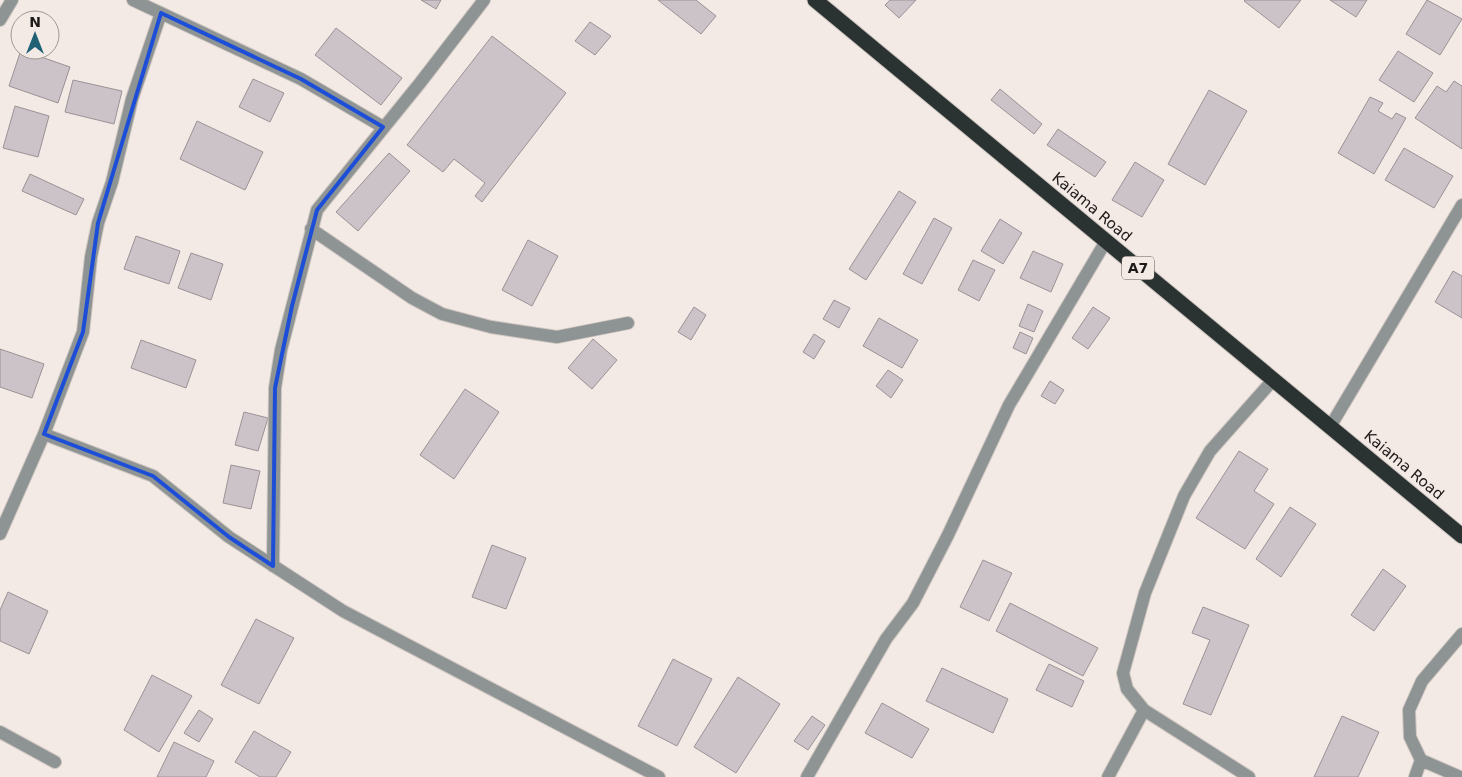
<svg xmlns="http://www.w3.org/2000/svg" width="1462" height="777" font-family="'DejaVu Sans',sans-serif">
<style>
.building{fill:#ccc3c8;stroke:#9a9296}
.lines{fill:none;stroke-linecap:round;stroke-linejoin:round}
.minor-casing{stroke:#cdc5c0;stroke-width:14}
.highway-casing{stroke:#cdc5c0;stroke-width:17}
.minor{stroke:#8e9393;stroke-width:12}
.highway{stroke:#2a3332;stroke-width:15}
.marked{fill:none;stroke:#1d4ed8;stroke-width:4;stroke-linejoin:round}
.labels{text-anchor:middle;stroke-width:5;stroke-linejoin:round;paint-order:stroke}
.shield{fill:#f4eae5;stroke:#5e5856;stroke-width:1}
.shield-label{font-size:14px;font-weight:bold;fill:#1e1a19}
.street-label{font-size:15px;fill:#1e1a19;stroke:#f4eae5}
</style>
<rect width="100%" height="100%" fill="#f4eae5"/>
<path class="building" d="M421 0H441L436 9Z
M658 0H696L716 16 701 34Z
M890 0H916L899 18 885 5Z
M1245 0H1301L1279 28 1244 1Z
M1330 0H1367L1356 17Z
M1427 0 1462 19 1440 55 1406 34Z
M590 22 611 36 595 55 575 41Z
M336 28 402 78 381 105 315 55Z
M492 36 566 93 482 202 475 196 485 183 454 159 443 172 407 145Z
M21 50 70 67 58 103 9 86Z
M1398 51 1433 73 1414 102 1379 80Z
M253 79 284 93 270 122 239 107Z
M73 80 122 91 114 124 65 112Z
M1454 81 1462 86V149L1415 118 1437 86 1446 92Z
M1000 89 1042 124 1034 134 991 100Z
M1209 90 1247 111 1205 185 1168 164Z
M1370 97 1383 103 1378 111 1392 119 1396 113 1406 118 1374 174 1338 153Z
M15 106 49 116 38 157 3 148Z
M197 121 263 152 245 190 180 159Z
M1058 129 1106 162 1095 177 1047 145Z
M1404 148 1453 176 1434 208 1385 180Z
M389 153 410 171 358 231 336 212Z
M1135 162 1164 180 1142 217 1112 200Z
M30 174 84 199 76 215 22 191Z
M899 191 916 202 866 280 849 269Z
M934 218 952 228 922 284 903 274Z
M1000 219 1022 233 1003 264 981 251Z
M136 236 180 251 169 284 124 269Z
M528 240 558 256 532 306 502 290Z
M1033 251 1063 264 1051 292 1020 278Z
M191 253 223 264 211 300 178 288Z
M973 260 995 270 979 301 958 290Z
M1453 271 1462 276V318L1435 302Z
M834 300 850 308 839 328 823 319Z
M1028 304 1043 311 1034 332 1019 326Z
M694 307 706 315 691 340 678 332Z
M1093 307 1110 318 1088 349 1072 338Z
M879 318 918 340 902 368 863 346Z
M1020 332 1033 338 1026 354 1013 348Z
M814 334 825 341 814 359 803 352Z
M593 339 617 360 592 389 568 368Z
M141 340 196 360 186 388 131 368Z
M0 349 44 364 32 398 0 387Z
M888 370 903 380 891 398 876 386Z
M1050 381 1064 390 1055 404 1041 396Z
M465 389 499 412 454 479 420 455Z
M244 412 268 418 258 451 235 445Z
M1239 451 1268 469 1254 491 1274 504 1245 549 1196 518Z
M231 465 260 471 251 509 223 503Z
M1290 507 1316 524 1281 577 1256 559Z
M492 545 526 558 506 609 472 597Z
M983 560 1012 573 989 621 960 607Z
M1383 569 1406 586 1374 631 1351 615Z
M8 592 48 611 29 654 0 641V610Z
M1010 603 1098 648 1083 676 996 631Z
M1203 607 1249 625 1211 715 1183 704 1210 640 1192 633Z
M256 619 294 638 259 704 221 685Z
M673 659 712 679 677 746 638 726Z
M1049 664 1084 681 1072 707 1036 690Z
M942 668 1008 699 993 733 926 701Z
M152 675 192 696 159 752 124 730Z
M738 677 780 704 736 773 694 747Z
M882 703 929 729 912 758 865 733Z
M199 710 213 719 199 742 184 733Z
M812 716 825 725 808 750 794 741Z
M1342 716 1379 732 1358 777H1314Z
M254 731 291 752 276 777H260L235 762Z
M174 742 214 761 206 777H157Z"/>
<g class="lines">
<defs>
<path id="minor" d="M133 0 301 79 383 127
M0 20 12 0
M311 229 412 298 442 314 491 327 557 337 628 323
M1330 427 1462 205
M44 434 83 332 91 257 98 223 112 182 132 99 161 13
M0 534 44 434 153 476 229 537 343 611 659 777
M273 566 275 388 281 350 317 210 420 83 484 0
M0 732 55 762
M1421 760 1410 737 1409 710 1422 681 1462 634
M807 777 886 639 913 603 948 535 1009 405 1106 241
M1108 777 1144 710
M1249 777 1144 710 1127 689 1123 673 1145 593 1184 496 1210 451 1273 380
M1415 777 1421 760 1460 777"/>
<path id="highway" d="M815 0 1462 536"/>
</defs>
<use href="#minor" class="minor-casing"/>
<use href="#highway" class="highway-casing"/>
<use href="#minor" class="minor"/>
<use href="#highway" class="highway"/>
</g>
<path class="marked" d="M161 13 301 79 383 127 317 210 292 306 275 388 273 566 229 537 153 476 44 434 83 332 98 223Z"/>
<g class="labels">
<rect class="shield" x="1122" y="256.5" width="32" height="23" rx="4"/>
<g class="shield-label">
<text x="1138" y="273">A7</text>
</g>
<g class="street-label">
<text transform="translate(1092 207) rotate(40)" y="5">Kaiama Road</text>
<text transform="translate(1404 465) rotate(40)" y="5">Kaiama Road</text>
</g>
</g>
<g transform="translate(35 35)"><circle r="24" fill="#f4eae5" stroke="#9e9793"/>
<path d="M0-4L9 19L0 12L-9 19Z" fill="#206176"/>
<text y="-8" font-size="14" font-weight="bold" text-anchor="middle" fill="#1e1a19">N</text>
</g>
</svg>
